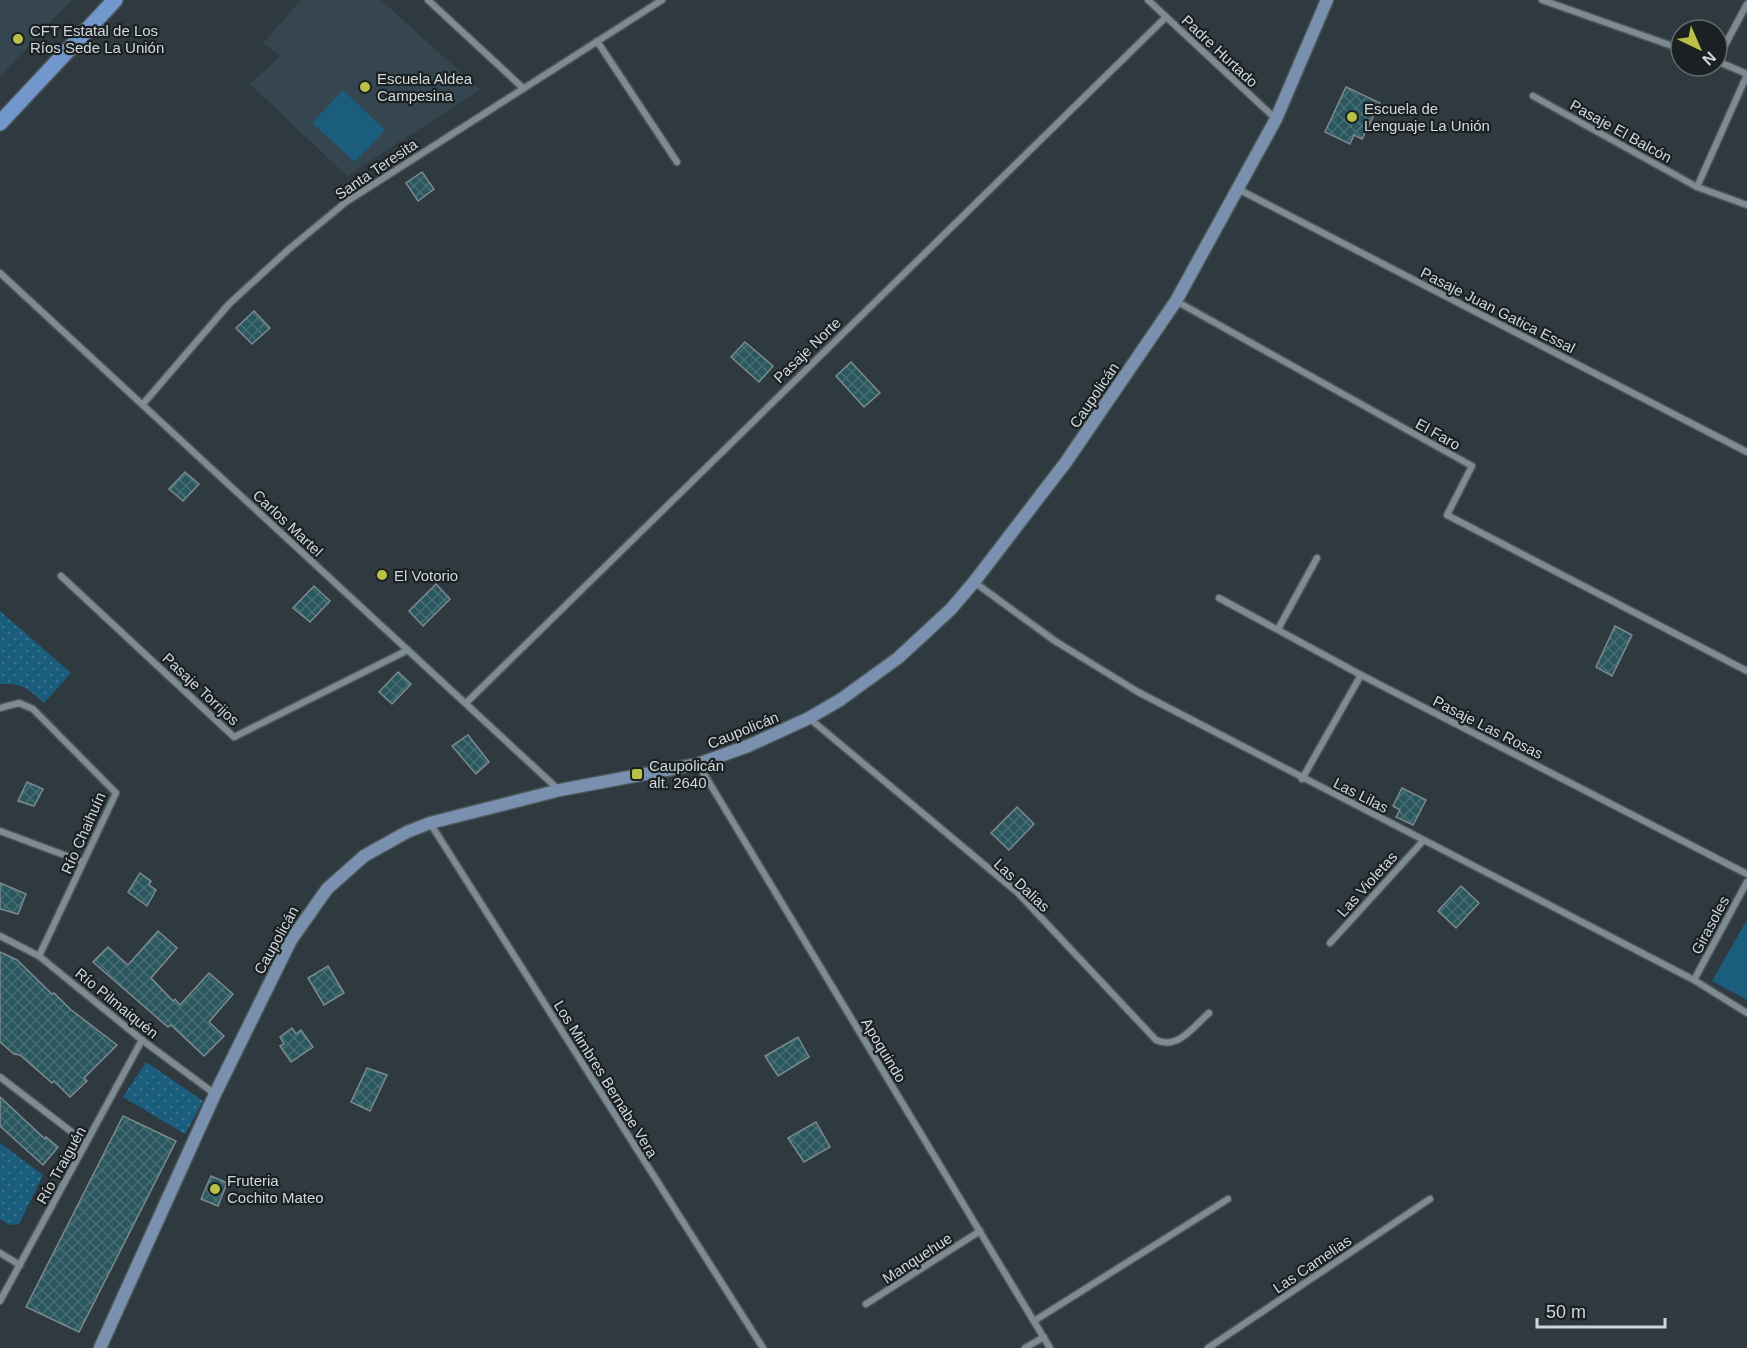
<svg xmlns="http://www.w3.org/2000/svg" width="1747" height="1348" font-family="Arial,sans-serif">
<defs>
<pattern id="grass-dots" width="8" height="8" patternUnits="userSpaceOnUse" patternTransform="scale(1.5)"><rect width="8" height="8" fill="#1b5d7d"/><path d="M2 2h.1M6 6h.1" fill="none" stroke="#3b748f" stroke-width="1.8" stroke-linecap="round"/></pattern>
<pattern id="building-cross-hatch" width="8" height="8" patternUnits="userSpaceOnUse" patternTransform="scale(1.5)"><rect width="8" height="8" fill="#2b575f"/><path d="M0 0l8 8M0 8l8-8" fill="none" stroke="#496e75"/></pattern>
</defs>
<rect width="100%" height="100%" fill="#2f3a40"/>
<g fill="#354650">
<path d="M 0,0 L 71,0 L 0,77 Z"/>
<path d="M 301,0 L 381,0 L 480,90 L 347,176 L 250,84 L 280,56 L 263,43 Z"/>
</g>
<g fill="url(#grass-dots)">
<path d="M 0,611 L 71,673 L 44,703 C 28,688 22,683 0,684 Z"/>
<path d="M 146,1062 L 203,1101 L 185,1134 L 123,1097 Z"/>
<path d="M 0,1143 L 43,1175 L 19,1224 L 9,1225 L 0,1219 Z"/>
</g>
<g fill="#1b5d7d">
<path d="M 343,90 L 385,130 L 355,162 L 312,123 Z"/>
<path d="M 1747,920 L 1747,1000 L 1712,981 Z"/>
</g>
<g fill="url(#building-cross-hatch)" stroke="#7c8a8d" stroke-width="1.5">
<path d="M 1346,87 L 1380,103 L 1362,139 L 1354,135 L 1350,144 L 1325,132 Z"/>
<path d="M 422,172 L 434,189 L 418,201 L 406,183 Z"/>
<path d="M 254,311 L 270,328 L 252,344 L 236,328 Z"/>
<path d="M 745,342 L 773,366 L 759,382 L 731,357 Z"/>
<path d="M 851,362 L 880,393 L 864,407 L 836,376 Z"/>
<path d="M 185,472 L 199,484 L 183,501 L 169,489 Z"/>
<path d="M 436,584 L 450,599 L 423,626 L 409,611 Z"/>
<path d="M 314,586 L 330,601 L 310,622 L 293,608 Z"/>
<path d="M 1615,626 L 1632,635 L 1612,676 L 1596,667 Z"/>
<path d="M 398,672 L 411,684 L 392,704 L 379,692 Z"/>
<path d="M 468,735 L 489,762 L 476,774 L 452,746 Z"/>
<path d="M 27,782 L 43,789 L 34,806 L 18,801 Z"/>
<path d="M 1402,788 L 1426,800 L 1413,825 L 1396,817 L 1400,810 L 1393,806 Z"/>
<path d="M 1017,807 L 1034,824 L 1009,850 L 991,833 Z"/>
<path d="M 140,873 L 151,881 L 149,885 L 156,890 L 147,906 L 128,892 Z"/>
<path d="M 0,883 L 26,894 L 18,914 L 0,909 Z"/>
<path d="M 1461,886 L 1479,903 L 1456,928 L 1438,911 Z"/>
<path d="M 158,931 L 177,948 L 151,978 L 173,1001 L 175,999 L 180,1005 L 209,973 L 233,994 L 209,1022 L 224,1036 L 204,1056 L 171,1025 L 168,1027 L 93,962 L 108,947 L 128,965 Z"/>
<path d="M 0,952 L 17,960 L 52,994 L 54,993 L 70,1009 L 117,1045 L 84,1078 L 87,1081 L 70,1097 L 54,1081 L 52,1083 L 20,1055 L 14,1054 L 0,1042 Z"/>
<path d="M 328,966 L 344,993 L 324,1005 L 308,978 Z"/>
<path d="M 292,1028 L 296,1034 L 301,1030 L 313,1047 L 291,1062 L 280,1046 L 284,1044 L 280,1037 Z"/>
<path d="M 798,1037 L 809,1057 L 778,1076 L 765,1056 Z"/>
<path d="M 367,1068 L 387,1075 L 370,1111 L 351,1102 Z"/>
<path d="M 0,1097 L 45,1139 L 46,1137 L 58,1147 L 43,1165 L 0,1126 Z"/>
<path d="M 123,1116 L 176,1141 L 79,1332 L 26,1307 Z"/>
<path d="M 816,1122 L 830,1147 L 804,1162 L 788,1138 Z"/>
<path d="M 211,1176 L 227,1183 L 218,1206 L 201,1199 Z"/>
</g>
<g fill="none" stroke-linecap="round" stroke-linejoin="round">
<defs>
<g id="street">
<path d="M 428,0 L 523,88"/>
<path d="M 1148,0 L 1276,119"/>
<path d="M 1542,0 L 1681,49"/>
<path d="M 597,41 L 677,162"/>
<path d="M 1717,60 L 1747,4"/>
<path d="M 1717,61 L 1747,74"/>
<path d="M 1533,96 L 1697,187 L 1747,205"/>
<path d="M 1697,187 L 1747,75"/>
<path d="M 1238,189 L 1747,452"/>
<path d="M 0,273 L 559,790"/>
<path d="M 1176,301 L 1472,466 L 1447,515 L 1747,671"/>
<path d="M 143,404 L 229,304 L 289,249 L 346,202 L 662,0"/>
<path d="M 61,576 L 234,737 L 408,650"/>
<path d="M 974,582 L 1055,641 L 1138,692 L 1694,980 L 1747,1013"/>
<path d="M 1219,598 L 1361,675 L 1747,874"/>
<path d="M 1278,629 L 1317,558"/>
<path d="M 466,703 L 1166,17"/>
<path d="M 0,708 L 19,703 L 33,709 L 116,793 L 39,956"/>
<path d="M 809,718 L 1018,893 L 1156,1040 C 1178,1050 1193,1027 1209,1013"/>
<path d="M 698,764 L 1050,1348"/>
<path d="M 1302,779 L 1361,675"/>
<path d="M 430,823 L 763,1348"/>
<path d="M 0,831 L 83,862"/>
<path d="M 0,936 L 39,956 L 142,1040 L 215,1094"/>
<path d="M 1330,943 L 1423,841"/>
<path d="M 1694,980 L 1747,882"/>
<path d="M 0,1077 L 86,1143"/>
<path d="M 0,1253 L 20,1265"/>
<path d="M 0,1301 L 142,1040"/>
<path d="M 866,1304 L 980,1231"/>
<path d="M 1034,1321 L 1228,1199"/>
<path d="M 1025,1348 L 1044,1337"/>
<path d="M 1208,1348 L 1430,1199"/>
</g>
<path id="secondary" d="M 100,1348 L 215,1094 L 291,940 L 327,889 L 364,856 L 407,832 L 430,823 L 560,790 L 698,764 L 748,746 L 809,718 L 840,700 L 898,658 L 951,609 L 974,582 L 1066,462 L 1176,301 L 1276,119 L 1327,0"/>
<path id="primary" d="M 0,123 L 115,0"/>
</defs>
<use href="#street" stroke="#4e585c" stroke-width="9"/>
<use href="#secondary" stroke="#4e585c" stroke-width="15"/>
<use href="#primary" stroke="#4e585c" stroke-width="18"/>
<use href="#street" stroke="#7f8b92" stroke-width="6"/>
<use href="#secondary" stroke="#7991af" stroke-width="12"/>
<use href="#primary" stroke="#7297cc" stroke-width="15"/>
</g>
<g fill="#bac045" stroke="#1b2023" stroke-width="2">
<circle cx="18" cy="39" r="6"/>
<circle cx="365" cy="87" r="6"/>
<circle cx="1352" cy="117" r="6"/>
<circle cx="382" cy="575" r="6"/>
<rect x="631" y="768" width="12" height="12" rx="3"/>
<circle cx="215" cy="1189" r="6"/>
</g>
<g text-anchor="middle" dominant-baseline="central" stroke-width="4.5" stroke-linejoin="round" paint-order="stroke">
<g font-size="15" fill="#d0d7da" stroke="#1b2023" text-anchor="start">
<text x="30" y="30">CFT Estatal de Los<tspan x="30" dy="17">Ríos Sede La Unión</tspan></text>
<text x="377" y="78">Escuela Aldea<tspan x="377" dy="17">Campesina</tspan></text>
<text x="1364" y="108">Escuela de<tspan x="1364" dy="17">Lenguaje La Unión</tspan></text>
<text x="394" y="575">El Votorio</text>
<text x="649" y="765">Caupolicán<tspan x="649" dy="17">alt. 2640</tspan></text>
<text x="227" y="1180">Fruteria<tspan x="227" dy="17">Cochito Mateo</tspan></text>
</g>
<g font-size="15" fill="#d0d7da" stroke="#1b2023">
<text transform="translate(1220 51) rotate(43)">Padre Hurtado</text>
<text transform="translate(1621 131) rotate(29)">Pasaje El Balcón</text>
<text transform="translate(376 169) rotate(-34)">Santa Teresita</text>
<text transform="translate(1498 310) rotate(27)">Pasaje Juan Gatica Essal</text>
<text transform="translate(807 350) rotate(-44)">Pasaje Norte</text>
<text transform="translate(1094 395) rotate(-56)">Caupolicán</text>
<text transform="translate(1438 434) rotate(29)">El Faro</text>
<text transform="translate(288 523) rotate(43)">Carlos Martel</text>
<text transform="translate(201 689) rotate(43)">Pasaje Torrijos</text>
<text transform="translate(1488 727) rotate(27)">Pasaje Las Rosas</text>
<text transform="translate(743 730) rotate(-22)">Caupolicán</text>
<text transform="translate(1361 795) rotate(27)">Las Lilas</text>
<text transform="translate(83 833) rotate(-66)">Río Chaihuín</text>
<text transform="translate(1367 884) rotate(-48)">Las Violetas</text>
<text transform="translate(1022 885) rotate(43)">Las Dalias</text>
<text transform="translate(1710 925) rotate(-62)">Girasoles</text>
<text transform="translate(276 940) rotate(-61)">Caupolicán</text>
<text transform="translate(117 1003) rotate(39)">Río Pilmaiquén</text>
<text transform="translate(884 1050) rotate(59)">Apoquindo</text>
<text transform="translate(606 1079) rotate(58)">Los Mimbres Bernabe Vera</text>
<text transform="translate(61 1165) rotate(-61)">Río Traiguén</text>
<text transform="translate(917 1258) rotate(-33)">Manquehue</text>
<text transform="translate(1312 1264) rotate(-34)">Las Camelias</text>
</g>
</g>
<g transform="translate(1699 48) rotate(136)"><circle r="28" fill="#1b2023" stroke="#63696c" stroke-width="1.5"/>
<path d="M0-4.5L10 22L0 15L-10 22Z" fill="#bac045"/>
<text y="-9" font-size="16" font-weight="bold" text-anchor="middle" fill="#d0d7da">N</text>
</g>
<path d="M1537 1318v9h128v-9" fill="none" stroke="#d0d7da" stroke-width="3"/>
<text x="1546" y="1318" font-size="18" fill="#d0d7da" stroke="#1b2023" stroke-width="4.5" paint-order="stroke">50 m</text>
</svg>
